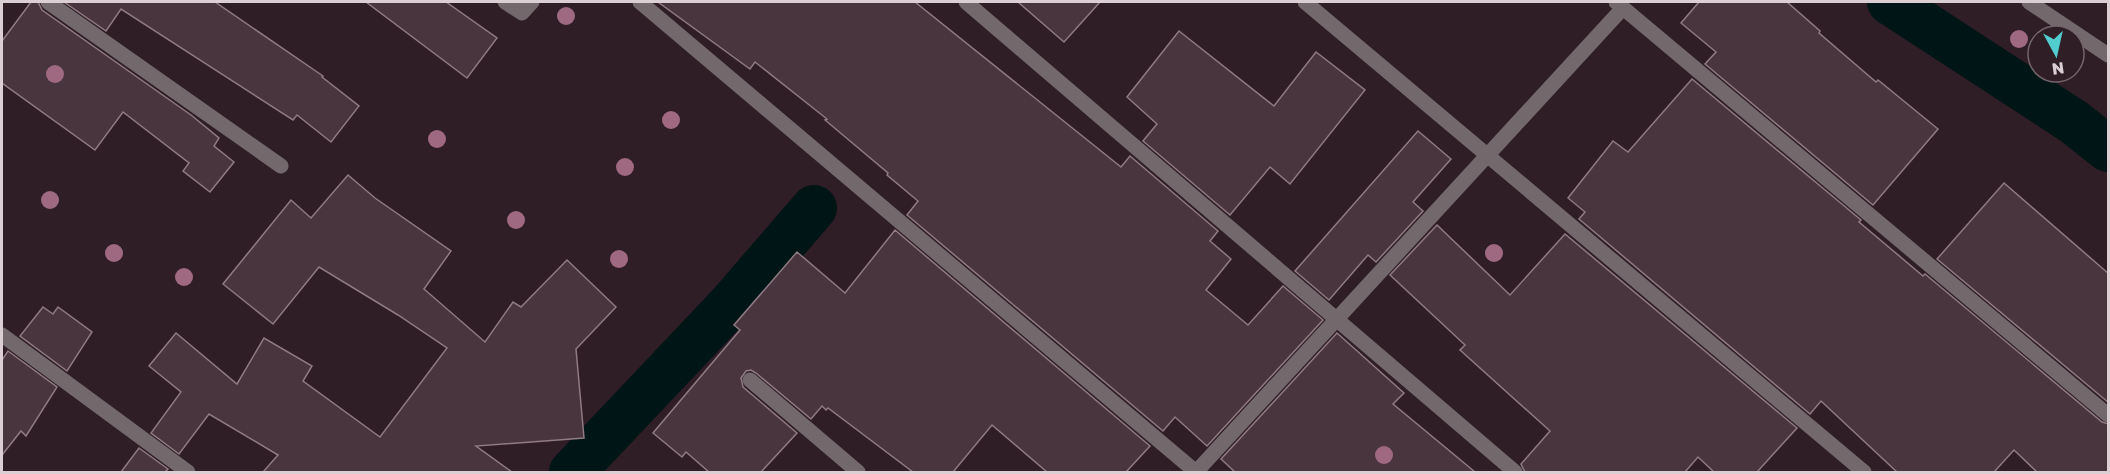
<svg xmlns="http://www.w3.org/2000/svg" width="2110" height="474" font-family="'Golos Text',sans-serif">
<rect width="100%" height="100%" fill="#2f1e26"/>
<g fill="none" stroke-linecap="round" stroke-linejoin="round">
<g stroke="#001516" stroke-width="46">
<path d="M 1890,2 L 2074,122 L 2108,149"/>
<path d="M 572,472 L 732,303 L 814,208"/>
</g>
</g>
<g fill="#48353d" stroke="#907a83" stroke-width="1.5">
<path d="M 31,2 L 38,2 L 42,10 L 191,115 L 219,138 L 214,146 L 234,162 L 210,192 L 183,171 L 189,163 L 123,112 L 95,150 L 2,83 L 2,41 Z"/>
<path d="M 64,2 L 215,2 L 323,76 L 322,77 L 359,106 L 331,142 L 297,115 L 293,120 L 121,9 L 106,31 Z"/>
<path d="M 366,2 L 446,2 L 497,38 L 467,78 Z"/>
<path d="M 658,2 L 915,2 L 1121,167 L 1130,156 L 1218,231 L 1210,241 L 1231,259 L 1206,290 L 1248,325 L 1283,286 L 1323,320 L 1207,446 L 1175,417 L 1163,431 L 907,215 L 918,201 L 887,175 L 888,173 L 825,120 L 827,119 L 755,62 L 750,69 Z"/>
<path d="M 1018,2 L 1100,2 L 1064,42 Z"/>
<path d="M 1699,2 L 1787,2 L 1820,31 L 1819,33 L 1876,82 L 1878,80 L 1938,129 L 1873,205 L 1705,64 L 1716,52 L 1681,23 Z"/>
<path d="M 1179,31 L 1274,106 L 1316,52 L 1365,90 L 1290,184 L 1270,167 L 1230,215 L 1143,141 L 1157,124 L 1127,97 Z"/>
<path d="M 1692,79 L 1861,220 L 1859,222 L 1923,276 L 1925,274 L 2102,422 L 2109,424 L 2109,472 L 2037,472 L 2014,450 L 1994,472 L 1897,472 L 1821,401 L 1810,414 L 1579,219 L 1585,212 L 1568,198 L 1613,141 L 1628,152 Z"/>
<path d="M 1418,131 L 1451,159 L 1413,202 L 1423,211 L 1376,262 L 1368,255 L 1329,300 L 1295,271 Z"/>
<path d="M 348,175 L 375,198 L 451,251 L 424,289 L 485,342 L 513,302 L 521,307 L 567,260 L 616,307 L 576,349 L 584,438 L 476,446 L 512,472 L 263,472 L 278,455 L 209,414 L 179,454 L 151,433 L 181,392 L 149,366 L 176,333 L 237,384 L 264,338 L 312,366 L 303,381 L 380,437 L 447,348 L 398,315 L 319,267 L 273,324 L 223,284 L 291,200 L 311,218 Z"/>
<path d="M 2004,183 L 2109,274 L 2109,403 L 1937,259 Z"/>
<path d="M 1437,225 L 1510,295 L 1565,234 L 1797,428 L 1757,472 L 1714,472 L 1698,457 L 1685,472 L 1525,472 L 1521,464 L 1550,431 L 1460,350 L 1465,345 L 1390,275 Z"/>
<path d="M 895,230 L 1150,446 L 1126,472 L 1047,472 L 992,425 L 953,472 L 913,472 L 828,408 L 826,410 L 822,406 L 811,419 L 756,373 L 751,370 L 746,371 L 741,378 L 743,387 L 797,433 L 761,472 L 709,472 L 686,452 L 682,457 L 653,433 L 740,330 L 734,325 L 797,252 L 845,293 Z"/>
<path d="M 43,307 L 53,314 L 58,307 L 92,332 L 67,371 L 20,336 Z"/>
<path d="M 1337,333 L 1404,393 L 1393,404 L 1475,472 L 1235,472 L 1221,459 Z"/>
<path d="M 8,351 L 57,387 L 26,436 L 21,431 L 2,455 L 2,360 Z"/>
<path d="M 139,448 L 168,469 L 165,472 L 121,472 Z"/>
</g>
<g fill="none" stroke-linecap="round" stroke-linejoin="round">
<g stroke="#73696d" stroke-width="15">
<path d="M 48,2 L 281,166"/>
<path d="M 505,2 L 522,13 L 532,2"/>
<path d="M 640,2 L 1196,472"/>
<path d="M 966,2 L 1515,472"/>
<path d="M 1305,2 L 1864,472"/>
<path d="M 1616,2 L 2108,415"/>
<path d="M 2029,2 L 2108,55"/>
<path d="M 2,335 L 188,472"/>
<path d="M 750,380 L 858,472"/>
<path d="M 1196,472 L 1623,8"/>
</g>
</g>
<g fill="#a06982">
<circle cx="566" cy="16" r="9"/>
<circle cx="2019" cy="39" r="9"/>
<circle cx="55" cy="74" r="9"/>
<circle cx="671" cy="120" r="9"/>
<circle cx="437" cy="139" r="9"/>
<circle cx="625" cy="167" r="9"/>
<circle cx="50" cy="200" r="9"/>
<circle cx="516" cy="220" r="9"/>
<circle cx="114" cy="253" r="9"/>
<circle cx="1494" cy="253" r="9"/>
<circle cx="619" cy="259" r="9"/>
<circle cx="184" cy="277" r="9"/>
<circle cx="1384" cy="455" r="9"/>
</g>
<rect width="2110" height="474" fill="none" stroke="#dbcfd4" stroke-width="6"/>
<g transform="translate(2056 54) rotate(172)"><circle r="28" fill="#2f1e26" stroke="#74656c" stroke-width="1.5"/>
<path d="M0-4.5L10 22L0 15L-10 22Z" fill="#52cdcf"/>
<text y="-9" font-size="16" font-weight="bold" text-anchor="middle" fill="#dbcfd4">N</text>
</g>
</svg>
